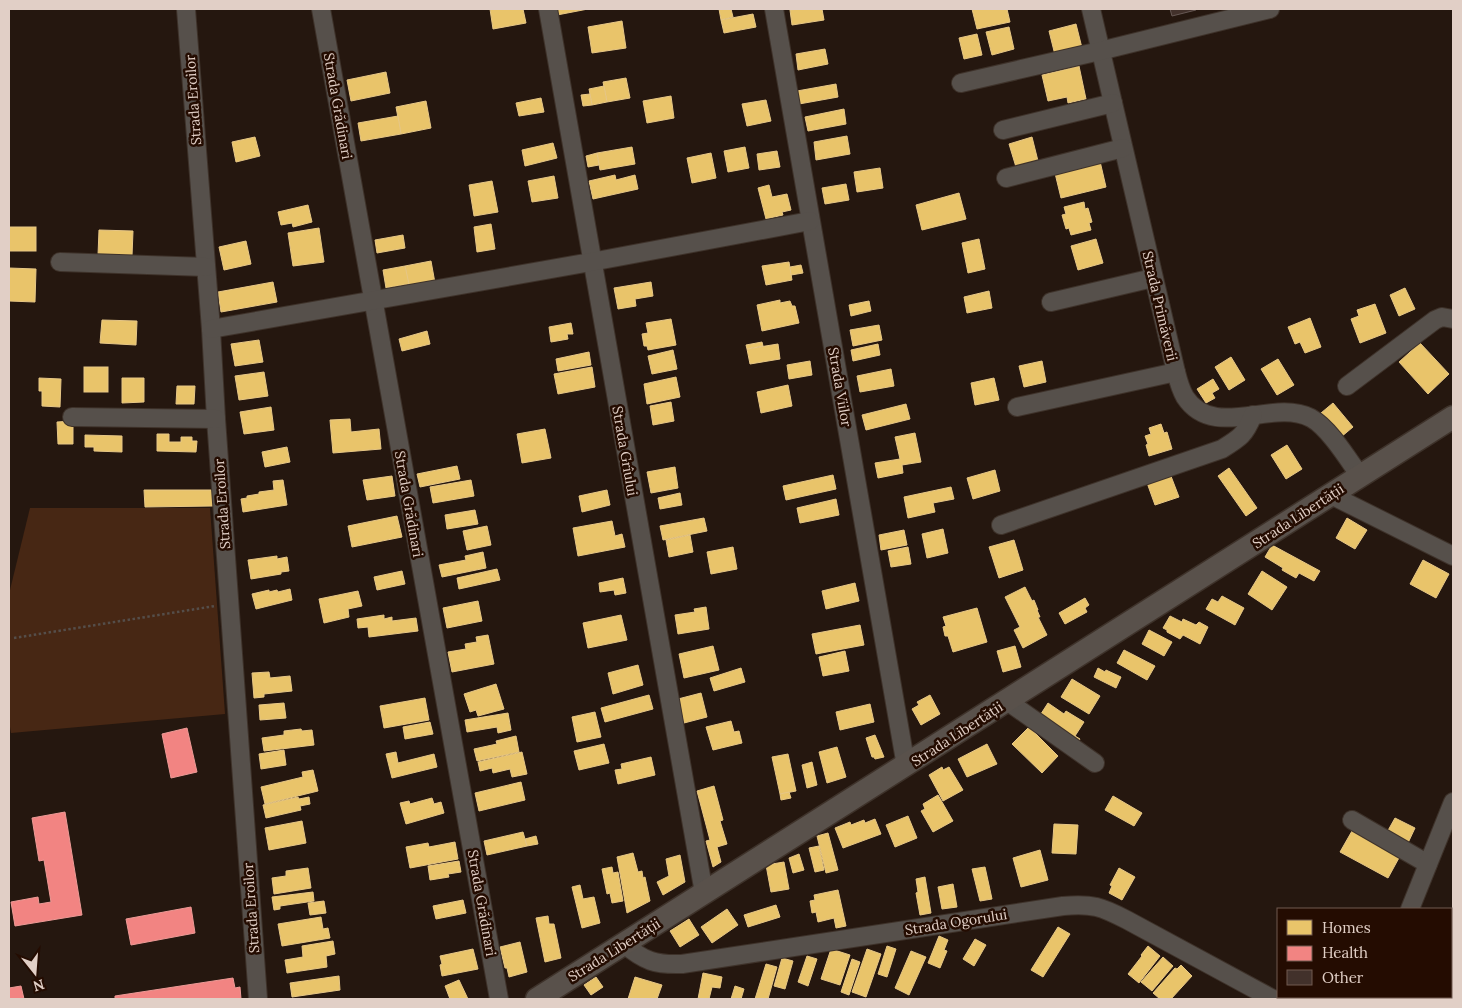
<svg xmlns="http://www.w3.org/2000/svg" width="1462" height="1008" font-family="Lora,serif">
<rect width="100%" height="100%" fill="#25170f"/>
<path fill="#472714" d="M 30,508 L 210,508 L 225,714 L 11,733 L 9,721 L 9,594 Z"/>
<g fill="#e9c46a" stroke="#e7c786">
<path d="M 490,9 L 523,9 L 526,23 L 493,29 Z"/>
<path d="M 556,9 L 588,9 L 557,15 Z"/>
<path d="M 719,9 L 731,9 L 733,17 L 721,20 Z"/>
<path d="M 800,9 L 822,9 L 824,20 L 792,25 L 790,10 Z"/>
<path d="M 972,9 L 1007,9 L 1010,22 L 977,29 Z"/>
<path d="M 753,14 L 756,27 L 724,33 L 721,20 Z"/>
<path d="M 622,21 L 626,48 L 592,53 L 588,27 Z"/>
<path d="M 1076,24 L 1082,48 L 1055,55 L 1049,31 Z"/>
<path d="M 1009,27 L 1014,49 L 992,55 L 986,32 Z"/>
<path d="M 977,34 L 982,55 L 964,59 L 959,38 Z"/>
<path d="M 825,49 L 828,64 L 798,70 L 796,54 Z"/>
<path d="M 1079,66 L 1086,99 L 1068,103 L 1067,97 L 1048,101 L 1042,75 Z"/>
<path d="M 386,72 L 390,93 L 351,101 L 347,80 Z"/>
<path d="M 626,78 L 630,98 L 607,102 L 603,82 Z"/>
<path d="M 836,84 L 838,97 L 799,104 L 797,91 Z"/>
<path d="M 604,86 L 607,102 L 592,105 L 589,89 Z"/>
<path d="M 590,94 L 592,105 L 583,106 L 581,95 Z"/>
<path d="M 671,96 L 674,118 L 647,123 L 643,101 Z"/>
<path d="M 541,98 L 544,112 L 519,116 L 516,103 Z"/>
<path d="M 766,100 L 771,121 L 747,126 L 742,104 Z"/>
<path d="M 426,101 L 431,128 L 401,134 L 396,107 Z"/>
<path d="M 844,109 L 846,124 L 808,131 L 805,117 Z"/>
<path d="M 398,116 L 401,134 L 361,141 L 358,123 Z"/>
<path d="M 847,136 L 850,154 L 816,160 L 814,142 Z"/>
<path d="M 255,137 L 260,156 L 236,162 L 232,142 Z"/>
<path d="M 1032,137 L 1038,161 L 1016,167 L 1009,144 Z"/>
<path d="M 553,143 L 557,158 L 525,166 L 522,150 Z"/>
<path d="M 632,147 L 635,164 L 600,170 L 597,153 Z"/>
<path d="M 745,147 L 749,168 L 728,172 L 724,151 Z"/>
<path d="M 777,151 L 780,167 L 759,170 L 757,154 Z"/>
<path d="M 597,153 L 599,165 L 588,167 L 586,156 Z"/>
<path d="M 711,153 L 716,178 L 692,183 L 687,158 Z"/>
<path d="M 1099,157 L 1106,187 L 1061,198 L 1054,169 Z"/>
<path d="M 880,168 L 883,188 L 857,192 L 854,172 Z"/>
<path d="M 615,175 L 616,180 L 635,175 L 638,189 L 593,199 L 589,181 Z"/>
<path d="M 554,176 L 558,198 L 532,202 L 528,181 Z"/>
<path d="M 492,181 L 498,212 L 474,216 L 469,185 Z"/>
<path d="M 846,184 L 849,200 L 825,204 L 822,188 Z"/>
<path d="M 769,185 L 772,197 L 787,194 L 791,210 L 782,212 L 783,215 L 766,219 L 758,188 Z"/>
<path d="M 959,193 L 966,219 L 922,230 L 916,205 Z"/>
<path d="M 1084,202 L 1085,209 L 1088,208 L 1092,222 L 1089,223 L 1091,230 L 1071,235 L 1069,228 L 1066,229 L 1062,215 L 1066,214 L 1064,207 Z"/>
<path d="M 308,205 L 312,222 L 293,227 L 292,223 L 281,225 L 278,212 Z"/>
<path d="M 491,224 L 495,249 L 477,252 L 474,227 Z"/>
<rect x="9" y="227" width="27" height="24"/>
<path d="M 319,228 L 324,262 L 293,266 L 288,233 Z"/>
<path d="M 99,230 L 133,231 L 132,256 L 98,255 Z"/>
<path d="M 403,235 L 405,248 L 377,253 L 375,240 Z"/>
<path d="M 979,239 L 985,269 L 968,273 L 962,243 Z"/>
<path d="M 1096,239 L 1103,263 L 1078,270 L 1071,246 Z"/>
<path d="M 246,241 L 251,264 L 224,270 L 219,247 Z"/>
<path d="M 431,261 L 435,283 L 409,287 L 405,266 Z"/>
<path d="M 789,262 L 792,280 L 766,285 L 762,266 Z"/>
<path d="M 801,265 L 803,273 L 791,275 L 790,267 Z"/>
<path d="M 405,266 L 409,284 L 386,288 L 383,270 Z"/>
<path d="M 9,268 L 36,269 L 35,302 L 9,301 Z"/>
<path d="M 273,282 L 277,302 L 221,312 L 218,292 Z"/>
<path d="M 651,282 L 653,296 L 635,299 L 636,306 L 618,309 L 614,288 Z"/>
<path d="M 1405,288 L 1415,309 L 1399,316 L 1390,295 Z"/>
<path d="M 989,291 L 992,308 L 967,313 L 964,297 Z"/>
<path d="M 780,300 L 780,303 L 790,301 L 792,306 L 795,306 L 799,323 L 762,331 L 757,305 Z"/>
<path d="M 869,301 L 871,311 L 851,316 L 849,305 Z"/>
<path d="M 1375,304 L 1386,333 L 1360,343 L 1351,319 L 1359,316 L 1357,310 Z"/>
<path d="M 1310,318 L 1321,347 L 1305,353 L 1300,342 L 1295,344 L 1288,327 Z"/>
<path d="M 671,319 L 676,345 L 648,350 L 647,346 L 644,346 L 642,334 L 648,333 L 646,323 Z"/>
<path d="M 102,320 L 137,321 L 136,345 L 100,343 Z"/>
<path d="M 571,323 L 573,334 L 567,334 L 568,339 L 551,342 L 549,327 Z"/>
<path d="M 879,325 L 882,340 L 853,346 L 850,330 Z"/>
<path d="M 427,331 L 430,344 L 402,351 L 399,339 Z"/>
<path d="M 259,340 L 263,362 L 235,366 L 231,344 Z"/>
<path d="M 762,342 L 763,346 L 747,349 L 746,345 Z"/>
<path d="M 1420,343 L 1449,374 L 1428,394 L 1399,362 Z"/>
<path d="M 778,344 L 780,359 L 750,364 L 747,349 Z"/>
<path d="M 878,344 L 880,355 L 853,361 L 851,350 Z"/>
<path d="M 673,350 L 677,369 L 652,374 L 648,356 Z"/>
<path d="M 589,352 L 591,365 L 558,371 L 556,359 Z"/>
<path d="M 1231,357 L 1245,380 L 1229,390 L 1215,367 Z"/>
<path d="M 1278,359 L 1294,385 L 1277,395 L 1261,369 Z"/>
<path d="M 810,361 L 812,375 L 789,379 L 787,365 Z"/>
<path d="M 1042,361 L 1046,382 L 1024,387 L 1019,366 Z"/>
<rect x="84" y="367" width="24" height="25"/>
<path d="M 592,367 L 595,387 L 558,394 L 554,374 Z"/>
<path d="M 891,369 L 894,386 L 860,392 L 857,376 Z"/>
<path d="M 264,372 L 268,396 L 239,400 L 235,376 Z"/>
<path d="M 676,377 L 680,397 L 647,404 L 644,384 Z"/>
<path d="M 39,378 L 61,379 L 60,407 L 42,406 L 42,391 L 39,391 Z"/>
<path d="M 122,378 L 144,378 L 144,402 L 122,403 Z"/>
<path d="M 994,378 L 999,400 L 975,405 L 971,383 Z"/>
<path d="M 1213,379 L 1219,389 L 1212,393 L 1215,398 L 1206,403 L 1197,389 Z"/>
<path d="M 788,385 L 792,406 L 761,413 L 757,392 Z"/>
<path d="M 177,386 L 195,386 L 194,404 L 176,404 Z"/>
<path d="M 671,402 L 674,421 L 653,425 L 650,406 Z"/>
<path d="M 1333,403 L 1353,427 L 1341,437 L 1321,413 Z"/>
<path d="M 906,404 L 910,419 L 866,430 L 862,415 Z"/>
<path d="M 271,407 L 274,430 L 244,434 L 240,412 Z"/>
<path d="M 350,419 L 351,432 L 379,429 L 381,449 L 333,453 L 330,420 Z"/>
<path d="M 73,421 L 73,444 L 58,444 L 57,422 Z"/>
<path d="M 1161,424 L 1164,433 L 1167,432 L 1172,449 L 1149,456 L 1146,445 L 1148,444 L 1145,436 L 1151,434 L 1149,428 Z"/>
<path d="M 545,429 L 551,458 L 522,463 L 517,434 Z"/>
<path d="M 915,433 L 921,462 L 902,465 L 903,473 L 878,478 L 875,463 L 900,459 L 895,437 Z"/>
<path d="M 157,434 L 169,434 L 169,442 L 181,442 L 181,437 L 192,437 L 192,441 L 197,441 L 196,452 L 157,451 Z"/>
<path d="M 85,435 L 122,436 L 122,452 L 94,451 L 94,447 L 85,447 Z"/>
<path d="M 1287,445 L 1302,469 L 1286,479 L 1271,455 Z"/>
<path d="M 287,447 L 290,462 L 265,467 L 262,452 Z"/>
<path d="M 457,466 L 460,479 L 420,487 L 417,474 Z"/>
<path d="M 675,467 L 678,488 L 651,493 L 647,472 Z"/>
<path d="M 1229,468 L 1257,508 L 1246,516 L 1218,476 Z"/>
<path d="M 995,470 L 1000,491 L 973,499 L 967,478 Z"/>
<path d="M 1169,471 L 1179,497 L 1155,505 L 1146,480 Z"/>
<path d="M 833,475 L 836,489 L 786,500 L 783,486 Z"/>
<path d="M 392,476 L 395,496 L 367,500 L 363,480 Z"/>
<path d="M 283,480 L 287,505 L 243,512 L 241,499 L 247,498 L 247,496 L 259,494 L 259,492 L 274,490 L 273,481 Z"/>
<path d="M 471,480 L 474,496 L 433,503 L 430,487 Z"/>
<path d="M 951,487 L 954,499 L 933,503 L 935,512 L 908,518 L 904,497 Z"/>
<path d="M 144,490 L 213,490 L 213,506 L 145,507 Z"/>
<path d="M 607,490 L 610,505 L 582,512 L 579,496 Z"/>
<path d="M 680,493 L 682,505 L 660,509 L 658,498 Z"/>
<path d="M 836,499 L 839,515 L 800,523 L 797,508 Z"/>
<path d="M 475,510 L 478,524 L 447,529 L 445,515 Z"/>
<path d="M 397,516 L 402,537 L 352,547 L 348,526 Z"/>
<path d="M 704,518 L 707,531 L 663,540 L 660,526 Z"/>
<path d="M 1347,518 L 1367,530 L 1355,549 L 1336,538 Z"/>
<path d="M 612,521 L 615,536 L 622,534 L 625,547 L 578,556 L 573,528 Z"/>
<path d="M 487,526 L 491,545 L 467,550 L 463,531 Z"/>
<path d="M 943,529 L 948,553 L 927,558 L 922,534 Z"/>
<path d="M 904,530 L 907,545 L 881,550 L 879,535 Z"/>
<path d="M 690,535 L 693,552 L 669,557 L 666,540 Z"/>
<path d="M 1014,540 L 1023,570 L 999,578 L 989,547 Z"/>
<path d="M 1272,545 L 1320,571 L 1314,581 L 1299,573 L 1296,578 L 1282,570 L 1283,568 L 1265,557 Z"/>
<path d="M 733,547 L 737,569 L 711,574 L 707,552 Z"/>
<path d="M 908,547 L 911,564 L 891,567 L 888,551 Z"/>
<path d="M 483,552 L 486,568 L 442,577 L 439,565 L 466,560 L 465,556 Z"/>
<path d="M 277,556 L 277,559 L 287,557 L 289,571 L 281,572 L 281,574 L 251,579 L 248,560 Z"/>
<path d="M 1423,560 L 1449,574 L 1436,598 L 1410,584 Z"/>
<path d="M 497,569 L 500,580 L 459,589 L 457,578 Z"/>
<path d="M 402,571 L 405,584 L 377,590 L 374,577 Z"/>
<path d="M 1262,571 L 1287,587 L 1272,610 L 1248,594 Z"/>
<path d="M 623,578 L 626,593 L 615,595 L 614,590 L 600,592 L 599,583 Z"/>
<path d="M 855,583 L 859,601 L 826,609 L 822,591 Z"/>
<path d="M 1025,587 L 1032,601 L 1034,600 L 1038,610 L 1037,610 L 1040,617 L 1038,617 L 1047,635 L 1023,648 L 1014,630 L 1020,627 L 1005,597 Z"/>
<path d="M 290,589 L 292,600 L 256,609 L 252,594 L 269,590 L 269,592 L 277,590 L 278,592 Z"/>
<path d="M 358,591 L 362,606 L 348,609 L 349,617 L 324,623 L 319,599 Z"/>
<path d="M 1222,596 L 1244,608 L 1235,625 L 1206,609 L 1212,599 L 1218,602 Z"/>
<path d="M 1085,598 L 1089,605 L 1085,608 L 1087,612 L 1065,624 L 1059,613 Z"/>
<path d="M 478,601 L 482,621 L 447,628 L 443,608 Z"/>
<path d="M 706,607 L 709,629 L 678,634 L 675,615 L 695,612 L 694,609 Z"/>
<path d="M 977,608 L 987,642 L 953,652 L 948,636 L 945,636 L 943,627 L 946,626 L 943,617 Z"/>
<path d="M 384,615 L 384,619 L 392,617 L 392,621 L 416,618 L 418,631 L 369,637 L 368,627 L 358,628 L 357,619 Z"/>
<path d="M 621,615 L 627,640 L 588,648 L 583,623 Z"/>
<path d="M 1170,616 L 1182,622 L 1183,619 L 1196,625 L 1199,622 L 1208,627 L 1200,644 L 1183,635 L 1180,639 L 1167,632 L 1167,630 L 1163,628 Z"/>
<path d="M 860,625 L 864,645 L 816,654 L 812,634 Z"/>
<path d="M 1149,630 L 1172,642 L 1164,656 L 1142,644 Z"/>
<path d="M 488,635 L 494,664 L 452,672 L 448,652 L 466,649 L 465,644 L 477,642 L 476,637 Z"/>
<path d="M 713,646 L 719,670 L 684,678 L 679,654 Z"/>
<path d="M 1015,646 L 1021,667 L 1003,672 L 997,651 Z"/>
<path d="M 1124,650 L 1155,666 L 1147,680 L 1117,663 Z"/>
<path d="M 845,651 L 849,671 L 823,676 L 819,657 Z"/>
<path d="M 638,665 L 643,685 L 613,694 L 608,673 Z"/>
<path d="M 741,668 L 745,682 L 714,691 L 710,678 Z"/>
<path d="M 1098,668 L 1105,672 L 1106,670 L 1121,677 L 1116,688 L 1094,677 Z"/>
<path d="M 269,672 L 270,678 L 290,676 L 292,691 L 264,694 L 264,697 L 254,698 L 252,673 Z"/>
<path d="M 1072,679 L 1100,696 L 1089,714 L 1061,697 Z"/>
<path d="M 496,684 L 504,709 L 478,716 L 476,710 L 470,712 L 464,694 Z"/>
<path d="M 701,693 L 707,717 L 684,723 L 678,699 Z"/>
<path d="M 649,695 L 653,709 L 605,722 L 601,708 Z"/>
<path d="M 930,695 L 940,714 L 921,725 L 912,709 L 919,705 L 917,702 Z"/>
<path d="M 425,698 L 429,720 L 384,728 L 380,706 Z"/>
<path d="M 284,703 L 286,718 L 260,720 L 259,705 Z"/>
<path d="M 1048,703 L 1064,714 L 1066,711 L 1084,722 L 1075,736 L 1080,739 L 1076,745 L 1037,720 Z"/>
<path d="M 870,704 L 874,722 L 840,730 L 836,712 Z"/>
<path d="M 595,712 L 601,737 L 577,742 L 572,717 Z"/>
<path d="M 508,713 L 511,730 L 498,733 L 497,727 L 467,732 L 465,720 Z"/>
<path d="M 731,721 L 734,732 L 739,731 L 742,743 L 713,750 L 706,727 Z"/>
<path d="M 430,722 L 433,734 L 405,739 L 403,727 Z"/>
<path d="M 1029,727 L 1058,756 L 1042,773 L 1012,744 Z"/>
<path d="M 301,729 L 302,731 L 312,730 L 314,745 L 264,751 L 262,738 L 284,735 L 284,731 Z"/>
<path d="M 875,735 L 884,757 L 875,759 L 874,757 L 872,757 L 866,738 Z"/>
<path d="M 516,736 L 519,752 L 477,761 L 474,749 L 497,744 L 496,741 Z"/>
<path d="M 604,744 L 609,763 L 579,770 L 574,751 Z"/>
<path d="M 987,744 L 997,764 L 967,777 L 958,759 Z"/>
<path d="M 837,747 L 846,777 L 827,783 L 819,752 Z"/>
<path d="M 284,750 L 286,765 L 261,769 L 259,754 Z"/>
<path d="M 396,752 L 398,763 L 434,754 L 437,767 L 392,778 L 386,754 Z"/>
<path d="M 522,752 L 527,774 L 512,777 L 510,769 L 493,773 L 492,768 L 480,771 L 478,762 Z"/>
<path d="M 788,754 L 796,791 L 780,794 L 772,757 Z"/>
<path d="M 651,757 L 655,775 L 618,784 L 615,770 L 622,769 L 621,764 Z"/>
<path d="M 812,762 L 817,785 L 807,788 L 802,765 Z"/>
<path d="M 942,767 L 943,770 L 949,767 L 963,790 L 943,801 L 929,775 Z"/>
<path d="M 313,770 L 318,791 L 265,804 L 261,787 L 303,777 L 302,772 Z"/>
<path d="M 521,782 L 525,800 L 479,811 L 475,793 Z"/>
<path d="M 714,786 L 723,820 L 720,821 L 727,844 L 717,847 L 721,862 L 713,867 L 706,841 L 710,840 L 697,791 Z"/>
<path d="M 789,792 L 791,798 L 781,800 L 780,794 Z"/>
<path d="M 938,795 L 953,821 L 933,832 L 921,811 L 925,809 L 923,804 Z"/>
<path d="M 1113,796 L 1142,813 L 1134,826 L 1105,810 Z"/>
<path d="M 298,797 L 299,799 L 309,797 L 310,804 L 300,806 L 301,810 L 266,818 L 263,805 Z"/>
<path d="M 432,798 L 434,804 L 441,802 L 444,813 L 406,824 L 400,803 L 409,801 L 410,804 Z"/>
<path d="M 908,816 L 917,838 L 895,847 L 886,825 Z"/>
<path d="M 1395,818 L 1415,828 L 1407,845 L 1386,834 Z"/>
<path d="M 875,819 L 881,834 L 843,848 L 835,828 L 850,822 L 851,825 L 864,820 L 865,823 Z"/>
<path d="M 302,821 L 306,843 L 269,850 L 265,828 Z"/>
<path d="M 1054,824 L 1078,825 L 1076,854 L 1052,853 Z"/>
<path d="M 1352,831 L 1400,856 L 1388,878 L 1340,852 Z"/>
<path d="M 523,832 L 527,846 L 487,855 L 484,841 Z"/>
<path d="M 828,833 L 838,870 L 826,873 L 817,836 Z"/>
<path d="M 536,836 L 538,844 L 527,846 L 525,839 Z"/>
<path d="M 455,842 L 458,859 L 410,868 L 406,847 L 428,843 L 429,847 Z"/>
<path d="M 819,846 L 824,870 L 815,872 L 809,848 Z"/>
<path d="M 1040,850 L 1048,880 L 1021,887 L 1013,858 Z"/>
<path d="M 633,853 L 638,872 L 642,871 L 643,878 L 645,877 L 650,901 L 627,913 L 617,857 Z"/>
<path d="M 799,854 L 804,870 L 793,873 L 789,858 Z"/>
<path d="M 680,855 L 685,882 L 663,895 L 657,882 L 669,876 L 666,859 Z"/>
<path d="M 459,861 L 461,872 L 448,874 L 449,877 L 430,880 L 428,866 Z"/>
<path d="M 784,862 L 789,889 L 771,892 L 766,865 Z"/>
<path d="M 612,867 L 613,873 L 618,872 L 623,901 L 612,903 L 610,893 L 607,894 L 602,869 Z"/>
<path d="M 985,867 L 992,899 L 980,901 L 972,869 Z"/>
<path d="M 308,868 L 311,888 L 274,894 L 272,878 L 286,876 L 286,871 Z"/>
<path d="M 1119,868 L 1135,877 L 1122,900 L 1109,893 L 1112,886 L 1110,885 Z"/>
<path d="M 925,877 L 931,913 L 920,915 L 916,893 L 918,892 L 916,879 Z"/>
<path d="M 953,884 L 957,907 L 942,909 L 938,887 Z"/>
<path d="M 580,885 L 583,899 L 594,897 L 600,923 L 582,928 L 572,887 Z"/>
<path d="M 838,890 L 846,926 L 836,928 L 834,918 L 818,922 L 816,912 L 812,913 L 810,901 L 815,900 L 814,895 Z"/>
<path d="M 313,892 L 314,901 L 280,906 L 280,909 L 274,910 L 272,897 Z"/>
<path d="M 463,900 L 466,913 L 436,919 L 433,906 Z"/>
<path d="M 324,901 L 326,913 L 310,915 L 308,903 Z"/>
<path d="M 776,905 L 780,917 L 748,927 L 744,915 Z"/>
<path d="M 727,909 L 738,925 L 712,943 L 701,927 Z"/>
<path d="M 548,916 L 549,924 L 554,924 L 561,958 L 545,962 L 536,918 Z"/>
<path d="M 321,917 L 323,929 L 328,928 L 330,938 L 282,946 L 278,924 Z"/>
<path d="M 689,919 L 699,935 L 680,947 L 670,931 Z"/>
<path d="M 1058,927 L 1070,934 L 1043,977 L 1031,970 Z"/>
<path d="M 939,936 L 948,940 L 944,950 L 947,951 L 940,968 L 928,963 Z"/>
<path d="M 975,939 L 986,945 L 974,966 L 963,959 Z"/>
<path d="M 333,941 L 335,954 L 326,956 L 327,967 L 287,973 L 285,960 L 303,957 L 302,946 Z"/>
<path d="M 520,942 L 527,972 L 509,977 L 507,968 L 505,968 L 500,947 Z"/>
<path d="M 887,946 L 896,949 L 887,977 L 878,974 Z"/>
<path d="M 1148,946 L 1160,956 L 1139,983 L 1128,974 L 1142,956 L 1141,955 Z"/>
<path d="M 473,949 L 478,969 L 442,976 L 440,965 L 442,964 L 440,956 Z"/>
<path d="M 831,949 L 850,955 L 840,985 L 821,979 Z"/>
<path d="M 867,949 L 881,954 L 866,997 L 852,992 Z"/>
<path d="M 911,951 L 926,957 L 909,995 L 895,988 Z"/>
<path d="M 807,956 L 817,959 L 808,986 L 798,982 Z"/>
<path d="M 1163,957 L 1173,966 L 1152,991 L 1141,982 Z"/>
<path d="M 782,958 L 793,961 L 785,989 L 774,986 Z"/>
<path d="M 852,959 L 860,962 L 849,995 L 841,992 Z"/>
<path d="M 766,964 L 777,967 L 768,999 L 755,999 Z"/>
<path d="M 1181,965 L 1192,976 L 1171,999 L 1160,999 L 1153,993 L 1175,968 L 1177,969 Z"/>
<path d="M 703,973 L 722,977 L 720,988 L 712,987 L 709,999 L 698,999 Z"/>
<path d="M 339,976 L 340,990 L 292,997 L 290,983 Z"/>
<path d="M 596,977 L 603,987 L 591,995 L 584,985 Z"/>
<path d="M 635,977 L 662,985 L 657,999 L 628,999 Z"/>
<path d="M 459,980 L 468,999 L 450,999 L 445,986 Z"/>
<path d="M 735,986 L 744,989 L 741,999 L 731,999 Z"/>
</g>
<g fill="#f28482" stroke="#ed9a96">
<path d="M 187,728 L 197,772 L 171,778 L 162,734 Z"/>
<path d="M 65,812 L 82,915 L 15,926 L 11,902 L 38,897 L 39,904 L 51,902 L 44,860 L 39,861 L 32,818 Z"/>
<path d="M 191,907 L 195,933 L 131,945 L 126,919 Z"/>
<path d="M 233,978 L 235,988 L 240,987 L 241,999 L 115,999 L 115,996 Z"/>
<path d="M 21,986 L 24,999 L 9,999 L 9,988 Z"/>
</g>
<path fill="#42312b" stroke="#665854" d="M 1170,9 L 1196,9 L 1196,10 L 1172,16 Z"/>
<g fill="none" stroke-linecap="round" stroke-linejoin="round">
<defs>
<g id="minor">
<path d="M 186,9 L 211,329 L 216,419 L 258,999"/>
<path d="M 321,9 L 499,999"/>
<path d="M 548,9 L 704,893"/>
<path d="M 774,9 L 906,766"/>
<path d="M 1091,9 L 1176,372 C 1178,380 1181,390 1185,397 C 1214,441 1272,398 1311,418 C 1329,428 1348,459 1360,476"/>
<path d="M 961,83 L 1100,51 L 1270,9"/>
<path d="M 1003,130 L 1113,103"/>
<path d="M 1006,178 L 1123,148"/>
<path d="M 60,262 L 206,267"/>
<path d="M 1051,302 L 1153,278"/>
<path d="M 211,329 L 591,262 L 810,221"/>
<path d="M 1347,386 L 1435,320 L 1442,317 L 1453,319"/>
<path d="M 1017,407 L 1176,372"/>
<path d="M 72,417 L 216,419"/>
<path d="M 1331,495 L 1453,556"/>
<path d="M 1001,525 L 1222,449 C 1240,438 1245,435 1253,415"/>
<path d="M 1007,701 L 1095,763"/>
<path d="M 1352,820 L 1428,864"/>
<path d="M 1410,909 L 1453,802"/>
<path d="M 624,944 C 644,961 655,965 682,964 L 1063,906 C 1092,903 1102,907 1127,920 L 1273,999"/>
</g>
<path id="major" d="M 537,999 L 1453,417"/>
</defs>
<use href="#minor" stroke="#3e322a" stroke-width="20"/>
<use href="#major" stroke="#3e322a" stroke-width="25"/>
<path stroke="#554e4a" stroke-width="2.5" stroke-dasharray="2.5 2.5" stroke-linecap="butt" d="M 14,638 L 215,606"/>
<use href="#minor" stroke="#56504b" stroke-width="18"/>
<use href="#major" stroke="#59514b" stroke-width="22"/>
</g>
<g text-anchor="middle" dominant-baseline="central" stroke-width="5" stroke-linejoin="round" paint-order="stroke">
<g font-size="14" fill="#e1cfc6" stroke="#240c01">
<text transform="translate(193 100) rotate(-94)">Strada Eroilor</text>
<text transform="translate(338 106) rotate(80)">Strada Grădinari</text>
<text transform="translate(1160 306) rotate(77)">Strada Primăverii</text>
<text transform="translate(840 387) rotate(80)">Strada Viilor</text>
<text transform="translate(625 451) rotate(80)">Strada Grîului</text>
<text transform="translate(222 504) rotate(-94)">Strada Eroilor</text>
<text transform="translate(409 504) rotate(80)">Strada Grădinari</text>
<text transform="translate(1298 516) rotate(-33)">Strada Libertății</text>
<text transform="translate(957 734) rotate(-33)">Strada Libertății</text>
<text transform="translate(482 903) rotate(80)">Strada Grădinari</text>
<text transform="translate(251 908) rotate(-94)">Strada Eroilor</text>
<text transform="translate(956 922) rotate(-9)">Strada Ogorului</text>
<text transform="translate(614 950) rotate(-32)">Strada Libertății</text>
</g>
</g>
<rect width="1462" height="1008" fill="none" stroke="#e1cfc6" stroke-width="20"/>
<rect x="1277" y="908" width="175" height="90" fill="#240c01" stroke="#705a50"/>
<rect x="1287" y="920" width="25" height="15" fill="#e9c46a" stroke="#705a50"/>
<text x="1322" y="933" font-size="15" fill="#e1cfc6">Homes</text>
<rect x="1287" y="946" width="25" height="15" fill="#f28482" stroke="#705a50"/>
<text x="1322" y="958" font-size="15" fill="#e1cfc6">Health</text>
<rect x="1287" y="970" width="25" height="15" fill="#42312b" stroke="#705a50"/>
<text x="1322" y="983" font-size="15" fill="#e1cfc6">Other</text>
<g transform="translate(35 973) rotate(163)" stroke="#240c01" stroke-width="4" paint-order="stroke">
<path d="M0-4L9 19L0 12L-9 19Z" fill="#e1cfc6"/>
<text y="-8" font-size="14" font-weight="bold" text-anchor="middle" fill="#e1cfc6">N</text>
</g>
</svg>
